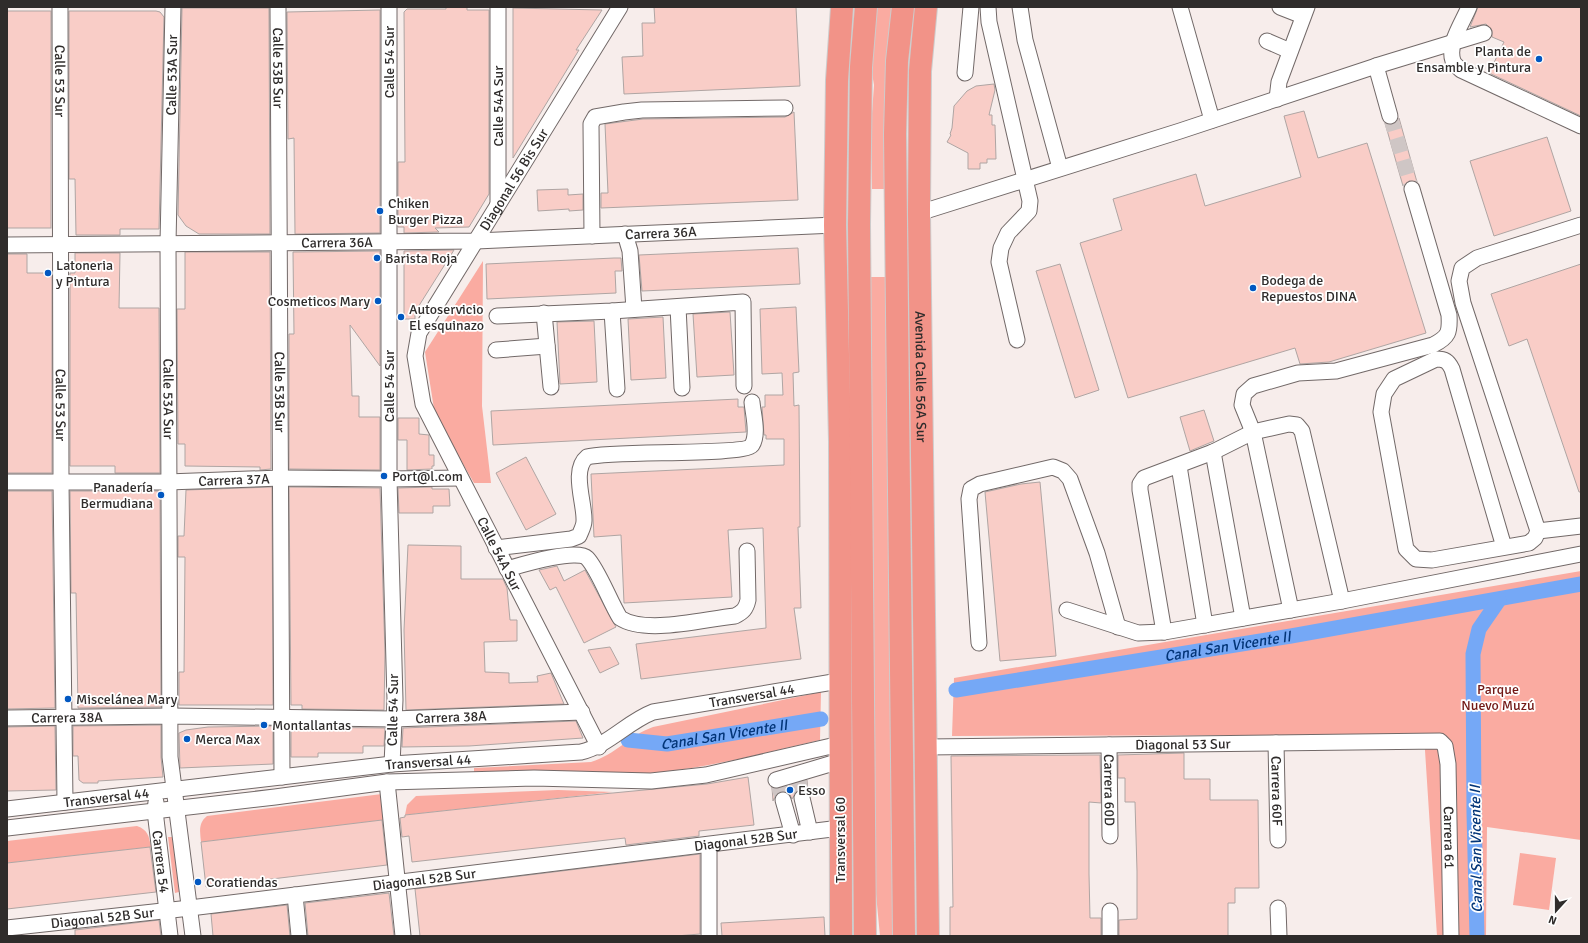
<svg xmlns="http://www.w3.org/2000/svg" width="1588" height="943" font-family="Signika,sans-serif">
<rect width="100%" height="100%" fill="#f7edeb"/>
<g fill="#faaba1">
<path d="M 873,7 L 895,7 L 888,189 L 872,189 L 871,127 L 874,85 L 869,55 Z"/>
<path d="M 483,261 L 482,406 L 491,483 L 474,483 L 435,415 L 425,352 Z"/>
<path d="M 870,277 L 890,277 L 895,936 L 880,936 L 874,873 Z"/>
<path d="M 1581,571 L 1581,840 L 1487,827 L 1486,936 L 1437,936 L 1424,735 L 952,736 L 954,678 Z"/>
<path d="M 821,692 L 820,740 C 768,752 716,766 662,772 C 602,778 535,773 474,772 L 474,768 L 591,762 C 615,755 630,735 653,727 Z"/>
<path d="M 558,790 L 613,792 L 405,815 L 407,805 L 416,796 Z"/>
<path d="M 382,794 L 384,820 L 201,842 C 200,832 198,823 207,816 Z"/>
<path d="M 137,826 C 148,830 149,836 151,847 L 7,863 L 7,841 Z"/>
<path d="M 168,837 L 173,837 L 179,892 L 175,893 Z"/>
<path d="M 1520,853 L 1556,858 L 1549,910 L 1513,905 Z"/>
</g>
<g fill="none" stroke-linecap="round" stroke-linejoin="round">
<g stroke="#75a8f6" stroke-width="15">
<path id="s1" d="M 956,690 L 1291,636 L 1581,584"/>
<path id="s2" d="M 628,740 L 667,744 L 821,719"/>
<path d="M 1477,936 L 1474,813 L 1473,654 L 1479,629 L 1499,600"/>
</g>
</g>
<g fill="#f9cdc7" stroke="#afa5a3">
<path d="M 446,7 L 467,7 L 467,10 L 489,10 L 489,194 L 469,227 L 435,228 L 439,232 L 404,233 L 404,227 L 398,227 L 398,162 L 405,162 L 404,12 L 407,9 L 446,9 Z"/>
<path d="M 654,7 L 796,7 L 800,86 L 624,94 L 622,57 L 643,56 L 642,23 L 655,23 Z"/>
<path d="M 1478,7 L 1581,7 L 1581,116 L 1489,73 L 1504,42 L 1492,37 L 1492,30 L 1486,24 L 1470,27 Z"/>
<path d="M 182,8 L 269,8 L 270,234 L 199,234 L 186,226 L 178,215 Z"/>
<path d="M 513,8 L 602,10 L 576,50 L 579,50 L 513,158 Z"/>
<path d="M 380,10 L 380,233 L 295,234 L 294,138 L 288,139 L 287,12 Z"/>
<rect x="7" y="11" width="44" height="217"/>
<path d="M 69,11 L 156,11 L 160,12 L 164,17 L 159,229 L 120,229 L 120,235 L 76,235 L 75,179 L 69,179 Z"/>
<path d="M 994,84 L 995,90 L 989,115 L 992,115 L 992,125 L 995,125 L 996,159 L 987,159 L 987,163 L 980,163 L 980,169 L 968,169 L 968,153 L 947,142 L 951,135 L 950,134 L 952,128 L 954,106 L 967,91 L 976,86 Z"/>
<path d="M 1304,111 L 1318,158 L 1367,143 L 1426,333 L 1329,362 L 1300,364 L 1295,348 L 1128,398 L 1080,243 L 1122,230 L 1113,199 L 1196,174 L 1205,206 L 1301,177 L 1284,116 Z"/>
<path d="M 794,112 L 798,200 L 601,208 L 601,193 L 608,193 L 605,124 L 643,119 L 785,117 Z"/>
<path d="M 1399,118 L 1417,182 L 1409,181 L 1403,186 L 1385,123 L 1393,125 Z"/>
<path d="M 1547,137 L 1571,211 L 1494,236 L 1470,161 Z"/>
<path d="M 568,189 L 568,195 L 583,194 L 583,210 L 569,211 L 569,209 L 538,211 L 537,190 Z"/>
<path d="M 798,248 L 800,284 L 642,291 L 639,255 Z"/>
<path d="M 454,250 L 415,312 L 415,319 L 404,319 L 404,251 Z"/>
<path d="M 380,251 L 380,366 L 350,325 L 352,396 L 359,396 L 359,417 L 380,417 L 380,470 L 289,469 L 289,334 L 294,334 L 293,252 Z"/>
<path d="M 185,252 L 270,252 L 271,469 L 260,470 L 260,467 L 185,466 L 185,444 L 178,444 L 177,309 L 185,309 Z"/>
<path d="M 75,253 L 120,253 L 119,308 L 159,308 L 160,473 L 115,473 L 115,466 L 70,466 L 70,273 L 75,273 Z"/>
<path d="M 7,254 L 27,254 L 27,273 L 52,273 L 52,473 L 7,473 Z"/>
<path d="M 614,258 L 621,258 L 622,271 L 615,271 L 616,293 L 487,299 L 486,264 Z"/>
<path d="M 1060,264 L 1099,390 L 1075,398 L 1036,271 Z"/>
<path d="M 1581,264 L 1581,492 L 1579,492 L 1527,339 L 1509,346 L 1491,294 Z"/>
<path d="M 796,307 L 799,372 L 793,373 L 794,406 L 799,405 L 800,527 L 798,527 L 801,608 L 794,608 L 801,659 L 641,679 L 636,644 L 766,628 L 763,528 L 728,530 L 732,597 L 624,603 L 621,535 L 594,537 L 591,474 L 784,465 L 784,439 L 766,439 L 766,435 L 764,435 L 762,407 L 765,407 L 765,395 L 783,395 L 782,373 L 762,374 L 760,309 Z"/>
<path d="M 730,312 L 734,375 L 697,377 L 693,314 Z"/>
<path d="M 663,317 L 666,378 L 631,380 L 628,319 Z"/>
<path d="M 594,321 L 597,382 L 560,384 L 557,322 Z"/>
<path d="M 738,399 L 738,407 L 744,407 L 746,432 L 493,445 L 491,411 Z"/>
<path d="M 1204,410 L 1214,441 L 1190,451 L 1180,417 Z"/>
<path d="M 398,418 L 419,418 L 419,434 L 429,435 L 429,455 L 434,455 L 434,466 L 432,466 L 432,469 L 407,470 L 407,440 L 398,440 Z"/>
<path d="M 526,457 L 556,514 L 526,530 L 496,473 Z"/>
<path d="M 1040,482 L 1056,656 L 1000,661 L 985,492 L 1021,484 Z"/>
<path d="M 272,487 L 273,705 L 179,705 L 179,672 L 184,672 L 185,557 L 178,557 L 178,536 L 184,536 L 186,490 Z"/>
<path d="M 289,487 L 380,488 L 385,654 L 384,710 L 302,709 L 302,705 L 291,705 Z"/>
<path d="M 432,487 L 432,489 L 449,489 L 450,506 L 433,506 L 433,513 L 399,513 L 398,488 Z"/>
<path d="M 7,491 L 52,491 L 55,708 L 7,709 Z"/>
<path d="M 70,491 L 160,491 L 161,707 L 78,708 L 76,593 L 71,593 Z"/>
<path d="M 408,545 L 461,546 L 461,579 L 503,579 L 507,588 L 510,620 L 517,620 L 517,641 L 484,642 L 485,672 L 509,673 L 509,683 L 538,682 L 537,676 L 551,673 L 564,704 L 406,710 L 404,630 Z"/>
<path d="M 557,566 L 564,581 L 585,570 L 616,627 L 584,643 L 556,587 L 550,590 L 539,570 Z"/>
<path d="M 610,647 L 619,664 L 600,673 L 588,650 Z"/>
<path d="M 576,721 L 583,738 L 469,746 L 402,747 L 403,728 Z"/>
<path d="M 161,725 L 161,757 L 163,777 L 98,781 L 98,783 L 83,783 L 79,780 L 78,756 L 73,756 L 73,726 Z"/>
<path d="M 55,726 L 56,790 L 7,791 L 7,727 Z"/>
<path d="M 273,726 L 273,764 L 180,768 L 179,733 L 186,730 L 208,727 Z"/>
<path d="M 291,727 L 385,728 L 384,746 L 363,746 L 363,753 L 318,753 L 318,757 L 291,757 Z"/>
<path d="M 1184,753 L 1184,779 L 1210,779 L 1210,800 L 1258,800 L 1259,888 L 1235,888 L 1235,903 L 1228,903 L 1228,936 L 1119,936 L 1119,920 L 1137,919 L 1137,871 L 1135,802 L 1125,802 L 1125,778 L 1118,778 L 1118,755 Z"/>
<path d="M 1086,755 L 1100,755 L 1101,803 L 1089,802 L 1089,874 L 1090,918 L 1101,918 L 1101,936 L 950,936 L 950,907 L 953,907 L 951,756 Z"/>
<path d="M 748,777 L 754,825 L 699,831 L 699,836 L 626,845 L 625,838 L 412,862 L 409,836 L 402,837 L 400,818 L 405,817 L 405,815 L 571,797 L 707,784 Z"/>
<path d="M 807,780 L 808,791 L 800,789 L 796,792 L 792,799 L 789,793 L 780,792 L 776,794 L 773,801 L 772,788 L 779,789 Z"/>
<path d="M 382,820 L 387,865 L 206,887 L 201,842 Z"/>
<path d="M 150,847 L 156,892 L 7,909 L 7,863 Z"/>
<path d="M 700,854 L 700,934 L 676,936 L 420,936 L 415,889 Z"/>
<path d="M 389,893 L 394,936 L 308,936 L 305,903 Z"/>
<path d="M 287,905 L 290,936 L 213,936 L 211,914 Z"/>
<path d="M 824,917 L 825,936 L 722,936 L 721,923 Z"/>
<path d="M 159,920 L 161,936 L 75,936 L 75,930 Z"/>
</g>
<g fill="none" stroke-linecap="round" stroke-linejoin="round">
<g stroke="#cfc6c5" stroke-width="15" stroke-dasharray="15 8" stroke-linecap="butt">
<path d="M 1390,116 L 1412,189"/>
<path d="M 799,780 L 802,798"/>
<path d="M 777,782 L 783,800"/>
</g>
<defs>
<g id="minor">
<path id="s3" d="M 60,7 L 61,482 L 65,802"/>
<path id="s4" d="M 173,7 L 168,243 L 170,757 L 193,936"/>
<path id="s5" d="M 278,7 L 282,777"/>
<path d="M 389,7 L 389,479 L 395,700 L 392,764"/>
<path d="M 498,7 L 498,204"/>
<path d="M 988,7 L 989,22 L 1030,201 L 1029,211 L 1008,233 L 1001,248 L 999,262 L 1017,340"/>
<path d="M 1020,7 L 1025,40 L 1060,168"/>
<path d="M 1180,7 L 1212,120"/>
<path d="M 1280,7 L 1303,16"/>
<path d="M 1469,7 C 1463,22 1447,44 1453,61 C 1454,64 1458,67 1461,70 L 1581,126"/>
<path d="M 1267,41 L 1290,51"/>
<path d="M 1376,66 L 1390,116"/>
<path d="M 965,73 L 971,7"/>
<path d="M 1277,99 L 1279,82 L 1307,7"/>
<path d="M 919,213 L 1180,131 L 1376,66 L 1484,33"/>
<path d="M 625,234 L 630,251 L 634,309"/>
<path d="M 592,236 L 591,124 L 595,117 L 624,112 L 642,110 L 785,108"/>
<path id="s6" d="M 7,245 L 476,241 L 835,225"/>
<path d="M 678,307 L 682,388"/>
<path d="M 612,311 L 617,389"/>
<path d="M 544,313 L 551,387"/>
<path d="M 497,316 L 612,311 L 743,302 L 744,386"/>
<path d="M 496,350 L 547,346"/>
<path d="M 1213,452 L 1243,618"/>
<path d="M 1179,466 L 1205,625"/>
<path id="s7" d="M 7,482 L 167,482 L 281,478 L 389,479 L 460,478"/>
<path d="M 1538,531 L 1581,526"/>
<path d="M 1504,547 L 1452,369 C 1448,361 1445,359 1436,359 L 1394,379 L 1384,394 L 1381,412 L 1406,549 L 1416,559 L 1432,560 L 1529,543 L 1535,538 L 1538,531 L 1463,303 L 1459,281 L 1462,268 L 1477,258 L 1581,225"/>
<path d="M 496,548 L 571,539 L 579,536 C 581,531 584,526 584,521 C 585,504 571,470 587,457 C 612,450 744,456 752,445 C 759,434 753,414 752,402"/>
<path d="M 507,569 C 521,565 577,548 587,558 C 598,569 610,602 620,618 C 646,635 704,619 735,616 C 743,612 746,609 748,600 L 747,551"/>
<path d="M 1067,610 L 1138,633 L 1164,632 L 1342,601 L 1581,554"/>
<path d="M 1291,610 L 1253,432 L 1242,405 L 1244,394 L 1253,386 L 1298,373 L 1336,371 L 1433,345 C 1449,337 1450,332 1449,315 L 1412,189"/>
<path d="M 1164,632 L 1140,490 L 1140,484 L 1144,478 L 1213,452 L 1253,432 L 1289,424 L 1297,425 L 1302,431 L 1342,601"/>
<path d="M 979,643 L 969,499 L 971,489 L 980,484 L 1053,467 L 1063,471 L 1070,479 L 1097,553 L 1118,627"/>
<path id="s8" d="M 7,718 L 171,716 L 394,719 L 582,712"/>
<path id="s9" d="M 1276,743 L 1278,840"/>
<path id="s10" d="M 1109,745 L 1110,836"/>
<path id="s11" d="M 599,747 L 423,404 L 415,356 L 419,333 L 620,7"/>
<path id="s12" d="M 926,747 L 1440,741 L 1445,746 L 1448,764 L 1451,936"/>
<path d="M 776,780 L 840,761"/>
<path d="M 387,782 L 403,936"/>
<path d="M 802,798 L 810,832"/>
<path d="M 783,800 L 793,835"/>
<path id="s13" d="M 156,802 L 155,811 L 170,936"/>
<path id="s14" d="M 7,809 L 392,764 L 581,752 C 609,745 627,722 653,712 L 839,681"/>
<path d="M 7,828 L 275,797 L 387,782 L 534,778 L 651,781 L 706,775 L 840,744"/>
<path d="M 709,845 L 709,936"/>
<path d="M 295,895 L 299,936"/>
<path d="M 1278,908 L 1279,936"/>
<path d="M 1110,911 L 1110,936"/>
<path id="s15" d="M 7,928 L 190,908 L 840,828"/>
</g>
<g id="highway">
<path d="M 903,7 L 897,61 L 895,134 L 904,936"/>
<path id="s16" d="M 926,7 L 920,71 L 919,213 L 928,936"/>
<path d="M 841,936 L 840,441 L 835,225 L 837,80 L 842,7"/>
<path d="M 865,936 L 859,224 L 861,67 L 866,7"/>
</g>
</defs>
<use href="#minor" stroke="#726968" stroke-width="17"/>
<use href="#highway" stroke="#cdcccc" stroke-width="24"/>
<use href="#minor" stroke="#fff" stroke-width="15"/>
<use href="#highway" stroke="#f29388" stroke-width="22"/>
</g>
<g fill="#0258c1" stroke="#fff" stroke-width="1.5">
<circle cx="1539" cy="59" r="4"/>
<circle cx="380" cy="211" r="4"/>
<circle cx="377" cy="258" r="4"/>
<circle cx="48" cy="273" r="4"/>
<circle cx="1253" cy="288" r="4"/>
<circle cx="378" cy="301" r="4"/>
<circle cx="401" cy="317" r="4"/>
<circle cx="384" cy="476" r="4"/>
<circle cx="161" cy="495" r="4"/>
<circle cx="68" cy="699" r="4"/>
<circle cx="264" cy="725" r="4"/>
<circle cx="187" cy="739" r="4"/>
<circle cx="790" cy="790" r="4"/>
<circle cx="198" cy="882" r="4"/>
</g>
<g text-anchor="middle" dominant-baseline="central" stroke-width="3.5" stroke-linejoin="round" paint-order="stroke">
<g font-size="14" fill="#2f2c2b" stroke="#fff" text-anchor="start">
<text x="1531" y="51" text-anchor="end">Planta de<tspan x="1531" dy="16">Ensamble y Pintura</tspan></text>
<text x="388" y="203">Chiken<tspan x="388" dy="16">Burger Pizza</tspan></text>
<text x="385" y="258">Barista Roja</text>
<text x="56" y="265">Latoneria<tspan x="56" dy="16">y Pintura</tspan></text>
<text x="1261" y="280">Bodega de<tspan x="1261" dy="16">Repuestos DINA</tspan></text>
<text x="370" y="301" text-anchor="end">Cosmeticos Mary</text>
<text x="409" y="309">Autoservicio<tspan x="409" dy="16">El esquinazo</tspan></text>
<text x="392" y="476">Port@l.com</text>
<text x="153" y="487" text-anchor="end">Panadería<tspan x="153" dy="16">Bermudiana</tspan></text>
<text x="76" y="699">Miscelánea Mary</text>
<text x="272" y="725">Montallantas</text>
<text x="195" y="739">Merca Max</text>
<text x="798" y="790">Esso</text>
<text x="206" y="882">Coratiendas</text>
</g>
<g font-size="14" fill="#2f2c2b" stroke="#fff">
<text transform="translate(389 62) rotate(-90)">Calle 54 Sur</text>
<text stroke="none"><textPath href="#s5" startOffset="61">Calle 53B Sur</textPath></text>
<text transform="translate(172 75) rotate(-89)">Calle 53A Sur</text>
<text stroke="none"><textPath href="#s3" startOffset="74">Calle 53 Sur</textPath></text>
<text transform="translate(498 106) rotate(-90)">Calle 54A Sur</text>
<text stroke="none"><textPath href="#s11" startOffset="638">Diagonal 56 Bis Sur</textPath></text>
<text stroke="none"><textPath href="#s6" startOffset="654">Carrera 36A</textPath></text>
<text stroke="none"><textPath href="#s6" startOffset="330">Carrera 36A</textPath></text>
<text stroke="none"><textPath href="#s16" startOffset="370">Avenida Calle 56A Sur</textPath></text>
<text transform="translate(389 386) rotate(-90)">Calle 54 Sur</text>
<text stroke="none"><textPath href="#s5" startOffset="385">Calle 53B Sur</textPath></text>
<text stroke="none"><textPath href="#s4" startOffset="392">Calle 53A Sur</textPath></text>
<text stroke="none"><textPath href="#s3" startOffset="398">Calle 53 Sur</textPath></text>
<text stroke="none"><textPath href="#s7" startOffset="227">Carrera 37A</textPath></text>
<text transform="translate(499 554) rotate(63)">Calle 54A Sur</text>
<text stroke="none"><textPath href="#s14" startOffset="760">Transversal 44</textPath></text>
<text transform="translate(393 710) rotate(-89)">Calle 54 Sur</text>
<text stroke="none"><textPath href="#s8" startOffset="60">Carrera 38A</textPath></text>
<text stroke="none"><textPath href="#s8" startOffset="444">Carrera 38A</textPath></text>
<text stroke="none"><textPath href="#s12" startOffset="257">Diagonal 53 Sur</textPath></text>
<text stroke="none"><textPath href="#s14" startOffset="424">Transversal 44</textPath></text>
<text stroke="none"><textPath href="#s10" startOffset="45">Carrera 60D</textPath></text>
<text stroke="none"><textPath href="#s9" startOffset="48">Carrera 60F</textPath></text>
<text stroke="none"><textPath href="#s14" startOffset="100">Transversal 44</textPath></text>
<text stroke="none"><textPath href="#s12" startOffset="613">Carrera 61</textPath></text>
<text stroke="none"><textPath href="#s15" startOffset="744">Diagonal 52B Sur</textPath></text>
<text transform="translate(840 840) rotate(-90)">Transversal 60</text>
<text stroke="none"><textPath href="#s13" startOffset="60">Carrera 54</textPath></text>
<text stroke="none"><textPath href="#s15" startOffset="420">Diagonal 52B Sur</textPath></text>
<text stroke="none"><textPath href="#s15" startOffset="96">Diagonal 52B Sur</textPath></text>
</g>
<g font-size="14" fill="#721815" stroke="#fff">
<text x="1498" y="689">Parque<tspan x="1498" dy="16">Nuevo Muzú</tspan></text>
</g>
<g font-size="15" font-style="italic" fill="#033578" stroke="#fff">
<text stroke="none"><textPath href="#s1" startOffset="275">Canal San Vicente II</textPath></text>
<text stroke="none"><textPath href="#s2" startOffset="97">Canal San Vicente II</textPath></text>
<text transform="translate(1476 849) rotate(-91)">Canal San Vicente II</text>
</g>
</g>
<rect width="1588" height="943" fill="none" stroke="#2f2c2b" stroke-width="16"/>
<g transform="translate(1556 911) rotate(201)" stroke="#ffffff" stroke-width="3" paint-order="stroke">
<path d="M0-3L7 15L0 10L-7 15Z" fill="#2f2c2b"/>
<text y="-6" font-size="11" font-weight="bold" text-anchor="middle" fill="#2f2c2b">N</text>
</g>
</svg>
